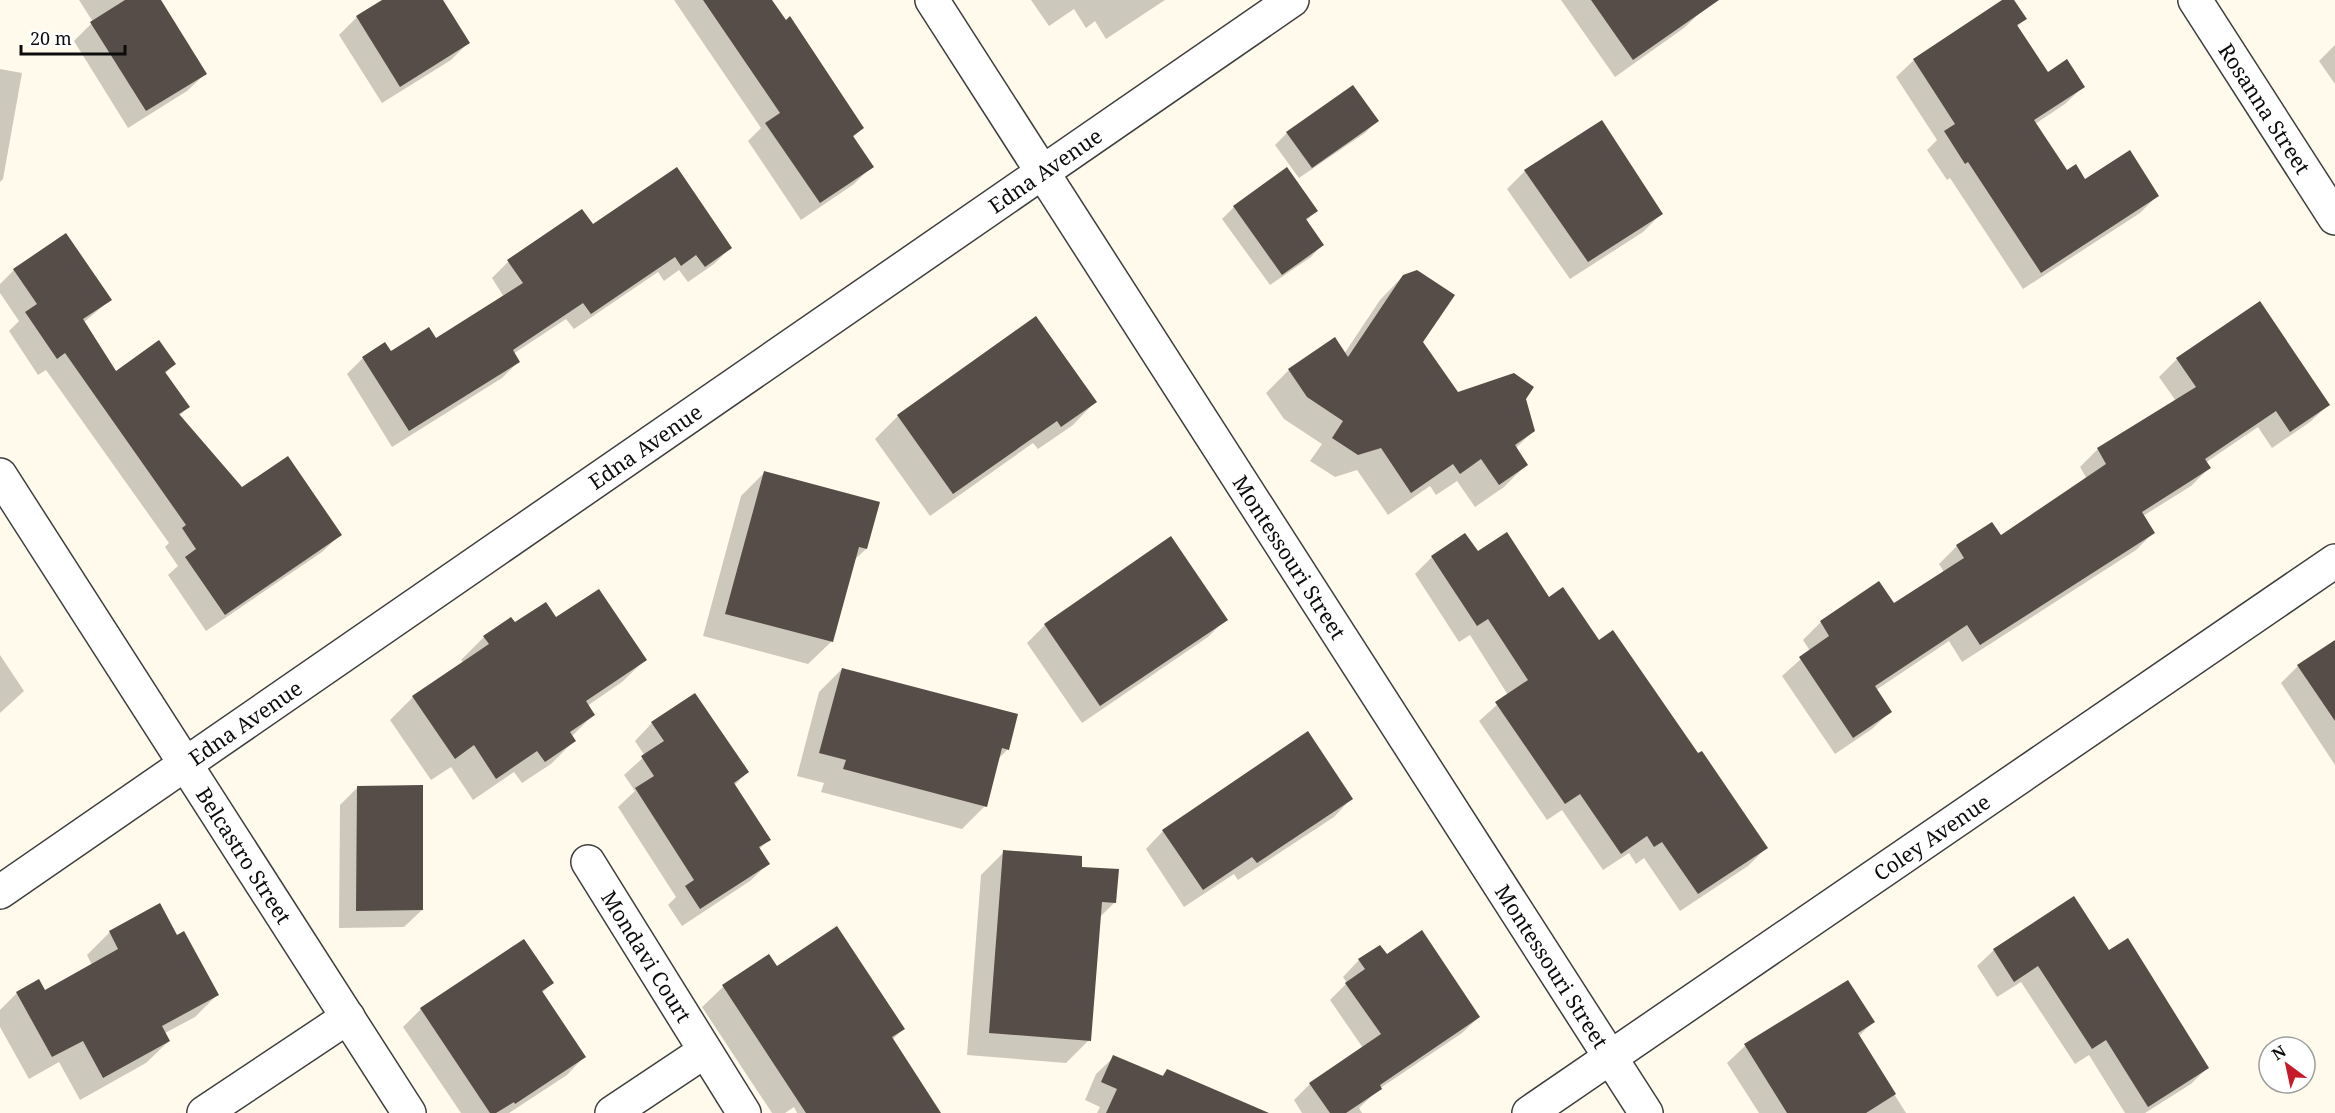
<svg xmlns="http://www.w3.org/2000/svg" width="2335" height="1113" font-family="'Noto Serif',serif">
<rect width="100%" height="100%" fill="#fffaeb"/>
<g fill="#0003">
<path d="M 79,0 L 159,0 L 205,74 L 187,91 L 128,128 L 74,41 L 93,22 Z"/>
<path d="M 385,0 L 442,0 L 468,43 L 451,60 L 382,103 L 339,35 L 357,17 Z"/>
<path d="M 674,0 L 770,0 L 862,128 L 852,138 L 872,166 L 854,184 L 801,220 L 748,141 L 761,128 Z"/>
<path d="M 1031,0 L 1165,0 L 1106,39 L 1095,21 L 1086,28 L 1074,9 L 1049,26 Z"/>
<path d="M 1561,0 L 1694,0 L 1702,11 L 1684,28 L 1615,77 Z"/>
<path d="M 2005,0 L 2012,0 L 2025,19 L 2017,27 L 2047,74 L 2083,87 L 2065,104 L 2035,124 L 2066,172 L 2085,181 L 2157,196 L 2140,213 L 2023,289 L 1950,178 L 1947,180 L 1927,150 L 1937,140 L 1896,77 L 1914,60 Z"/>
<path d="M 2335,45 L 2335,84 L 2319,61 Z"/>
<path d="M 0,69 L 22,73 L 3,179 L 0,182 Z"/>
<path d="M 1377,121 L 1365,133 L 1299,178 L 1275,145 L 1287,133 Z"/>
<path d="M 1525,171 L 1661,214 L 1643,232 L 1570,279 L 1507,189 Z"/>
<path d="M 1234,207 L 1316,211 L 1306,221 L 1322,245 L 1311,257 L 1270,285 L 1222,219 Z"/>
<path d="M 582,211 L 592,226 L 730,248 L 714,264 L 688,282 L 679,270 L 664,281 L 658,272 L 574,329 L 566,319 L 513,354 L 518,362 L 502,378 L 392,447 L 347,374 L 363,358 L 435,340 L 504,297 L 492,278 L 508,262 Z"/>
<path d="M 14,270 L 110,300 L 83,323 L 116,373 L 174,364 L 165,374 L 188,407 L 179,416 L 242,489 L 340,535 L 322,552 L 206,631 L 168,575 L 178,566 L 165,547 L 169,543 L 46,370 L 38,375 L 9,331 L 19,321 L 0,293 L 0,284 Z"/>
<path d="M 1403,276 L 1422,342 L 1458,394 L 1524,398 L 1534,430 L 1515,449 L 1527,464 L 1504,487 L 1475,507 L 1457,481 L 1436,495 L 1430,486 L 1388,515 L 1357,470 L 1335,477 L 1310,461 L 1322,444 L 1284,419 L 1266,393 L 1289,370 L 1344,354 L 1380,300 Z"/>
<path d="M 2177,359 L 2328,405 L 2310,422 L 2272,448 L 2258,427 L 2205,463 L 2209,468 L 2191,486 L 2143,516 L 2153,533 L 2136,550 L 1962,662 L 1949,641 L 1876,690 L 1890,712 L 1872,729 L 1835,754 L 1782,676 L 1810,651 L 1803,640 L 1820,623 L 1879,583 L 1894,605 L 1944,572 L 1939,564 L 1957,546 L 1992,524 L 2000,537 L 2087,479 L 2080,467 L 2098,449 L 2176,401 L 2159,377 Z"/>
<path d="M 1095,402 L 1073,425 L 1038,449 L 1033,443 L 930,516 L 875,439 L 898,416 Z"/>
<path d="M 764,473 L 866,549 L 853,561 L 831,642 L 808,664 L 703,636 L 741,496 Z"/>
<path d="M 1477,554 L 1549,599 L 1598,642 L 1698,755 L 1766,848 L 1748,866 L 1680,911 L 1644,858 L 1636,864 L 1629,853 L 1603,870 L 1562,810 L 1547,820 L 1479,721 L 1508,695 L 1470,635 L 1459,642 L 1415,574 L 1432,557 Z"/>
<path d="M 556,619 L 645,660 L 622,682 L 587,706 L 593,715 L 571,737 L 574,741 L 551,764 L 522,783 L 514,772 L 473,800 L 451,767 L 431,780 L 390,720 L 413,697 L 464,663 L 461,660 L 484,637 L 514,625 Z"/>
<path d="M 1226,619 L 1208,637 L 1082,723 L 1027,643 L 1045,625 Z"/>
<path d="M 2335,642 L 2335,765 L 2281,683 L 2298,666 Z"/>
<path d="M 0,655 L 24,691 L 0,713 Z"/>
<path d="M 842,669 L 1008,749 L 998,759 L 985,806 L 962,829 L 821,792 L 824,783 L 797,776 L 819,692 Z"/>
<path d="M 652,723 L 747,772 L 734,786 L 769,840 L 759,849 L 768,864 L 750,881 L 682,926 L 668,905 L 676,897 L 618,807 L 635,791 L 624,775 L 645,756 L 635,741 Z"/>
<path d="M 358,787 L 422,910 L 404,927 L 339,928 L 340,805 Z"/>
<path d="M 1351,799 L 1334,817 L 1238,880 L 1234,874 L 1184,907 L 1146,849 L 1163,831 Z"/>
<path d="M 1004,852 L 1080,868 L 1115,902 L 1099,918 L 1089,1040 L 1066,1063 L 967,1055 L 981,875 Z"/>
<path d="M 110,932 L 177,937 L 217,995 L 195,1017 L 165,1033 L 169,1041 L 146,1063 L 80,1100 L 59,1062 L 29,1079 L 0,1027 L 0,1010 L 17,993 L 44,992 L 92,965 L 87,955 Z"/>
<path d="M 1994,950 L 2109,952 L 2207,1068 L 2191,1084 L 2145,1113 L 2125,1113 L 2089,1055 L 2075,1064 L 2021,982 L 1997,997 L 1977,966 Z"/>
<path d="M 1359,960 L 1479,1017 L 1462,1033 L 1379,1089 L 1359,1108 L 1362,1113 L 1302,1113 L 1294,1100 L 1310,1084 L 1363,1048 L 1330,1000 L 1347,983 L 1343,977 Z"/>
<path d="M 552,983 L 542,993 L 584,1057 L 567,1075 L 509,1113 L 461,1113 L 403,1027 L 421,1009 Z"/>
<path d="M 723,987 L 903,1029 L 892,1040 L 939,1113 L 797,1113 L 794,1107 L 785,1113 L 772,1113 L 702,1007 Z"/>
<path d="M 1873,1022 L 1858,1037 L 1906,1113 L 1759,1113 L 1727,1063 L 1745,1046 Z"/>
<path d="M 1114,1057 L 1161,1077 L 1167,1070 L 1233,1113 L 1097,1113 L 1100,1107 L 1085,1100 L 1096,1074 Z"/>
</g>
<g fill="#564d48">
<path d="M 125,0 L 161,0 L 207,74 L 146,111 L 90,22 Z"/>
<path d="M 382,0 L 443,0 L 470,43 L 400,87 L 356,16 Z"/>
<path d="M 703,0 L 772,0 L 786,20 L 790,16 L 864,128 L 853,136 L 874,167 L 820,203 L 765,123 L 780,113 Z"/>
<path d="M 1591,0 L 1719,0 L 1633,60 Z"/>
<path d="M 2002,0 L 2014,0 L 2027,19 L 2017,25 L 2048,72 L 2067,59 L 2085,87 L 2034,120 L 2067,170 L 2076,164 L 2085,179 L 2130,150 L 2159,196 L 2041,273 L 1968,162 L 1965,164 L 1944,131 L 1955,124 L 1913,59 Z"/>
<path d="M 1353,85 L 1379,121 L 1312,168 L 1286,132 Z"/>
<path d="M 1602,120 L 1663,214 L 1588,262 L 1524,170 Z"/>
<path d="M 677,167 L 732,248 L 705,267 L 696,255 L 681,266 L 675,257 L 591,314 L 583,303 L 513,350 L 520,362 L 409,431 L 362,357 L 385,342 L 391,351 L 429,327 L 436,338 L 523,283 L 507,260 L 582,209 L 593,224 Z"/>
<path d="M 1287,167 L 1318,211 L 1306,219 L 1324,245 L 1282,275 L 1233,206 Z"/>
<path d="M 66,233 L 112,300 L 83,319 L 116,371 L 159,340 L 176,364 L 165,372 L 190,407 L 179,414 L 242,487 L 288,456 L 342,535 L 225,615 L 185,557 L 196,549 L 182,528 L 186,525 L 65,353 L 57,359 L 25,312 L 37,304 L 13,269 Z"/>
<path d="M 1417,270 L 1455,295 L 1423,342 L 1458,392 L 1514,373 L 1534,387 L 1526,399 L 1535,431 L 1515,445 L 1528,465 L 1499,485 L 1481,459 L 1460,474 L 1453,464 L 1411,493 L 1381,448 L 1358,455 L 1332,438 L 1343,421 L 1307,397 L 1288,369 L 1335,337 L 1348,357 L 1403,275 Z"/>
<path d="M 2260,301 L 2330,405 L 2290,432 L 2276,411 L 2205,459 L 2211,468 L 2142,512 L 2155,533 L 1980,645 L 1967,625 L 1875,686 L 1892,712 L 1853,738 L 1799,657 L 1829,636 L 1820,621 L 1879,581 L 1894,603 L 1964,558 L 1956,545 L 1992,522 L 2001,535 L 2106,464 L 2097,448 L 2196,387 L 2176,358 Z"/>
<path d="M 1036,316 L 1097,402 L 1061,427 L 1057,421 L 953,494 L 897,415 Z"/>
<path d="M 764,471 L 880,502 L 867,549 L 859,547 L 833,642 L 725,614 Z"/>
<path d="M 1507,532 L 1549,597 L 1563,587 L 1599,640 L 1613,630 L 1698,753 L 1702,751 L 1768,848 L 1698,894 L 1662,842 L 1654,847 L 1647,836 L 1621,854 L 1580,794 L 1565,804 L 1495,702 L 1528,680 L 1488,619 L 1477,626 L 1431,556 L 1465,533 L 1478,551 Z"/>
<path d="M 1171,536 L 1228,620 L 1100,706 L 1044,624 Z"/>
<path d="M 599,589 L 647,660 L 586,701 L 595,715 L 570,732 L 576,741 L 545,762 L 537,751 L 496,779 L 474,745 L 455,759 L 412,696 L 489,644 L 483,636 L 511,617 L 515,622 L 546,602 L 556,617 Z"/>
<path d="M 2335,640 L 2335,721 L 2297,665 Z"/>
<path d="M 842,668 L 1018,714 L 1009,750 L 1002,748 L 987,807 L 843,769 L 846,760 L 819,753 Z"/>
<path d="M 695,693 L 749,772 L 734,783 L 771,840 L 759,847 L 770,864 L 700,909 L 685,886 L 694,880 L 635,788 L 654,776 L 641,756 L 664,741 L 651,722 Z"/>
<path d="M 1308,731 L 1353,799 L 1257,863 L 1252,857 L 1203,890 L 1162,830 Z"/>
<path d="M 423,785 L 423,910 L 356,911 L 357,786 Z"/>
<path d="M 1003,850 L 1082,856 L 1082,867 L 1119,869 L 1116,903 L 1102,902 L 1091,1041 L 989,1033 Z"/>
<path d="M 2074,896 L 2109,950 L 2128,938 L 2209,1068 L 2148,1107 L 2106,1040 L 2092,1049 L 2038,966 L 2014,982 L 1993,949 Z"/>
<path d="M 160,903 L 177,935 L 184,931 L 219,995 L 162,1026 L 170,1041 L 103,1078 L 83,1041 L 52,1057 L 16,992 L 39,979 L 45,990 L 118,949 L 109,931 Z"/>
<path d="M 837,926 L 905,1029 L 892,1037 L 941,1113 L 806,1113 L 722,985 L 769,954 L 777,966 Z"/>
<path d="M 1422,930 L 1480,1017 L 1380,1085 L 1382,1089 L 1346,1113 L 1330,1113 L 1309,1083 L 1381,1034 L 1345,983 L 1365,969 L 1358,959 L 1380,945 L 1387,954 Z"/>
<path d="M 524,939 L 554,983 L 542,991 L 586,1057 L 515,1104 L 514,1102 L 496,1113 L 490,1113 L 420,1008 Z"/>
<path d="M 1848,980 L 1875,1022 L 1858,1033 L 1896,1094 L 1866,1113 L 1787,1113 L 1744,1044 Z"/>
<path d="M 1113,1055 L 1163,1076 L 1167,1069 L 1269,1113 L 1106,1113 L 1117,1089 L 1101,1082 Z"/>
</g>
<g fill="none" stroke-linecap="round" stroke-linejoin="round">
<defs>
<g id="minor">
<path id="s1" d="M 932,0 L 1646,1113"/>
<path id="s2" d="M 2195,0 L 2335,218"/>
<path id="s3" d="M 0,475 L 409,1113"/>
<path id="s4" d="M 588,862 L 744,1113"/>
<path id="s5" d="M 0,892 L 1292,0"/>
<path d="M 204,1113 L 348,1017"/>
<path d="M 612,1113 L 705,1051"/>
<path id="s6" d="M 1529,1113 L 2335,561"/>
</g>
</defs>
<use href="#minor" stroke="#3f3f3f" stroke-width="36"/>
<use href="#minor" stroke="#fff" stroke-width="33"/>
</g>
<g text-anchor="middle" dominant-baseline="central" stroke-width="6" stroke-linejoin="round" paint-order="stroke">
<g font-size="21" fill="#0c0c0c" stroke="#fff">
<text stroke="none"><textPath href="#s2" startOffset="129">Rosanna Street</textPath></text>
<text stroke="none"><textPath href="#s5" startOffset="1270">Edna Avenue</textPath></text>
<text stroke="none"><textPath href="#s5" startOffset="784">Edna Avenue</textPath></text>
<text stroke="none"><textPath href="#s1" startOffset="662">Montessouri Street</textPath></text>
<text stroke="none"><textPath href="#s5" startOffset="298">Edna Avenue</textPath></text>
<text stroke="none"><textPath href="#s6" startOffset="488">Coley Avenue</textPath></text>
<text stroke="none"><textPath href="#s3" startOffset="452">Belcastro Street</textPath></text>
<text stroke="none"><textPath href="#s4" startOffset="111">Mondavi Court</textPath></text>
<text stroke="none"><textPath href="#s1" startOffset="1148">Montessouri Street</textPath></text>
</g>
</g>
<g transform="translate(2287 1065) rotate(327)"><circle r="28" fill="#ffffff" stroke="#9e9e9e" stroke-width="1.5"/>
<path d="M0-4.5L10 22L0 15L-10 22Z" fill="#c61a29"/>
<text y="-9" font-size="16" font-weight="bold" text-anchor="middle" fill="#0c0c0c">N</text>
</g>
<path d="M21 45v9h104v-9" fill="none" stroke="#0c0c0c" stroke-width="3"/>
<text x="30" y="45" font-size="18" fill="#0c0c0c" stroke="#ffffff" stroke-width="4.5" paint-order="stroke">20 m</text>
</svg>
